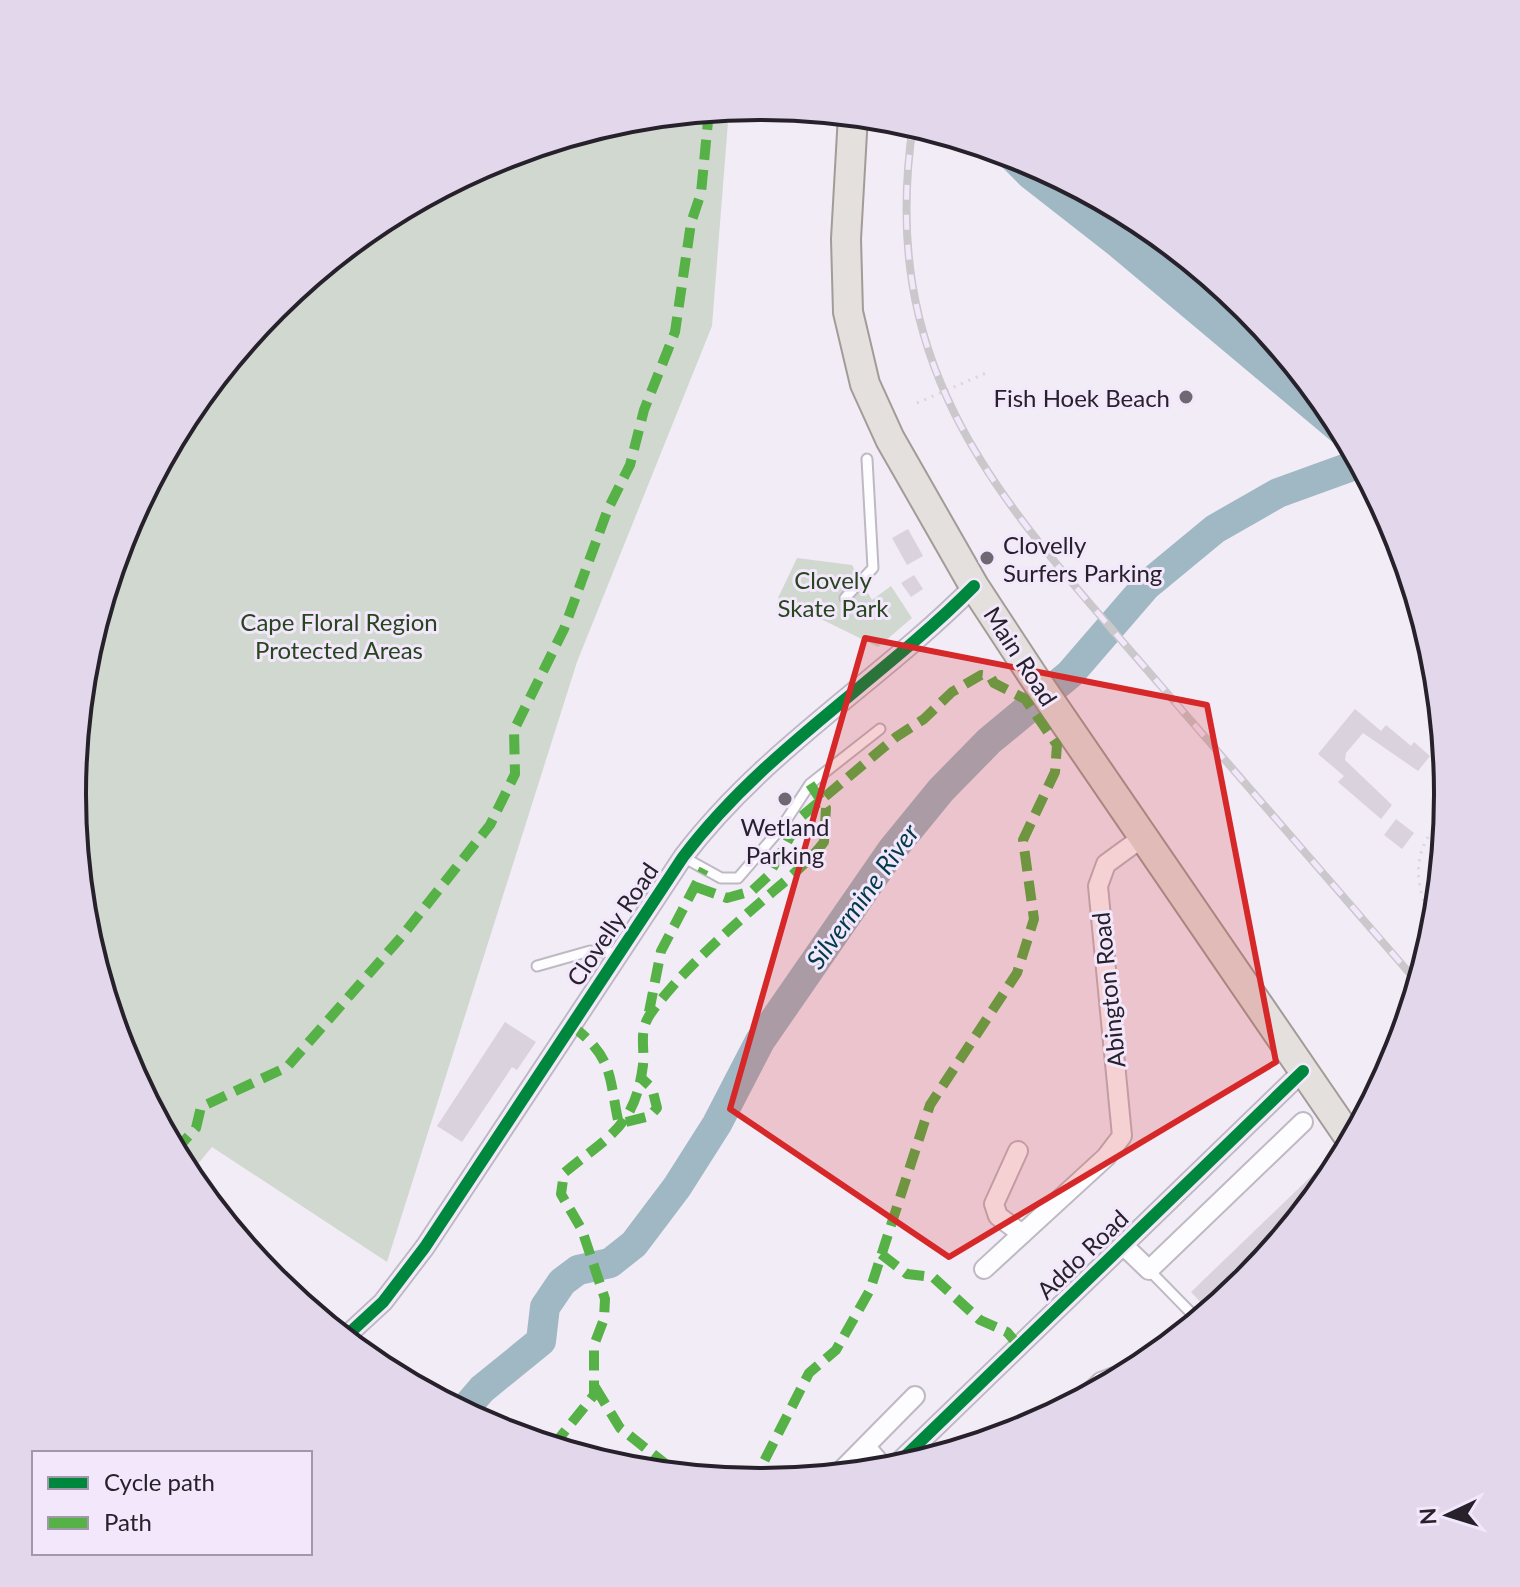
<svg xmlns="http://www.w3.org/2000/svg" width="1520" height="1587" font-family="Lato,sans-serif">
<rect width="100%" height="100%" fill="#f2ecf7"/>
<g fill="#d1d8d0">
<path d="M 729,109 L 712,326 L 577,662 L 387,1262 L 212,1147 L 188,1176 L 124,1056 L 85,927 L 72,793 L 85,659 L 125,530 L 188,411 L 274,307 L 378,221 L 497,158 L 626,119 Z"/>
<path d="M 797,558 L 852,565 L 872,600 L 891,586 L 912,618 L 878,647 L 778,598 Z"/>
</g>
<path fill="#9fb8c3" d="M 980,145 L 1024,158 L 1143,222 L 1247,307 L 1332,412 L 1361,466 L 1108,254 L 1021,186 Z"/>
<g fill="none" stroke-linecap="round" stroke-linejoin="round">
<path stroke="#9fb8c3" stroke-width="30" d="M 463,1411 L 482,1389 L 541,1341 L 545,1307 L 562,1282 L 578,1270 L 610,1263 L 634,1244 L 677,1187 L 717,1124 L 760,1041 L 892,850 L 941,790 L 989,741 L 1070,674 L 1146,586 L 1215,529 L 1278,493 L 1358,464"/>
</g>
<g fill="#dad3de">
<path d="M 908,529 L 923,556 L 907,565 L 892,538 Z"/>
<path d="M 914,575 L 923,589 L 911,597 L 901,583 Z"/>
<path d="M 1355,709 L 1381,731 L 1386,725 L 1411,746 L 1414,742 L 1430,756 L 1418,771 L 1363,733 L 1346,753 L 1345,760 L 1392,805 L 1381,819 L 1338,782 L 1344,776 L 1318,754 Z"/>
<path d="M 1396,819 L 1414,833 L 1402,849 L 1384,835 Z"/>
<path d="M 505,1022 L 536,1042 L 517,1070 L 512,1067 L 462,1142 L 437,1126 Z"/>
<path d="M 1327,1161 L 1335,1170 L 1332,1176 L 1246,1280 L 1209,1311 L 1191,1292 Z"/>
</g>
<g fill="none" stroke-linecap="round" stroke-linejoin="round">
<defs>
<g id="lane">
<path d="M 845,598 L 873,568 L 867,459"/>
<path d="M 683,857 L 721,878 L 738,878 L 781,828 L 810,784 L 880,729"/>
<path d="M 537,966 L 590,951 L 619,953"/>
<path d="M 1149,1270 L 1198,1320"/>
</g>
<g id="street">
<path d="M 1434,931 L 1436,920"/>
<path d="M 1018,1151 L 994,1204 L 998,1216 L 1022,1234"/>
<path d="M 1123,1245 L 1149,1270 L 1303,1122"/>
<path d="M 984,1269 L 1106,1157 L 1122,1136 L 1098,886 L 1106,864 L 1143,837"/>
<path d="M 344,1338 L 383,1302 L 425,1247 L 683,857 C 764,750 880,681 974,586"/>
<path d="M 1086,1396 L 1101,1382 L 1114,1377"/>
<path d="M 866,1447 L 885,1469"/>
<path d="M 893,1468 L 1303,1071"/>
<path d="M 838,1474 L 915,1396"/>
</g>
<path id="primary" d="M 853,115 L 846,239 L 848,312 L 865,384 L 890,439 L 974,586 L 1033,676 L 1351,1140"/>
</defs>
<use href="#lane" stroke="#beb9c2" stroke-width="13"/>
<use href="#street" stroke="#beb9c2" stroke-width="22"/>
<use href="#primary" stroke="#a39b97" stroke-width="32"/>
<g stroke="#d9d7db" stroke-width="3" stroke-dasharray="2 6" stroke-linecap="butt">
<path d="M 917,403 L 986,373"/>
<path d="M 1427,908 C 1412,877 1416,840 1445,819"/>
</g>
<use href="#lane" stroke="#fdfcfe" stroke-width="9"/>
<use href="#street" stroke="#fdfcfe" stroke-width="18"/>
<use href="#primary" stroke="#e4e0dd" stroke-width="28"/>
<defs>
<path id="rail" d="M 913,125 C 875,380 1009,509 1161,686 C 1246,785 1333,884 1418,983"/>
</defs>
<use href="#rail" stroke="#cac8cb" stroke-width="8"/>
<use href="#rail" stroke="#f3e7fc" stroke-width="5" stroke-dasharray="15" stroke-linecap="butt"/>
<g stroke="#56b146" stroke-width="10" stroke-dasharray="20 10" stroke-linecap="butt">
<path d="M 696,887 L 727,898 L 752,891 L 768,876 L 802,816 L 896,737 L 924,719 L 952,692 L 981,675 L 990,676 L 994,683 L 1025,699 L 1057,745 L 1055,772 L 1023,840 L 1034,919 L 1017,973 L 930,1105 L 870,1290 L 836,1350 L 809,1373 L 754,1481"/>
<path d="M 649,1012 L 661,951 L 704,869"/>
<path d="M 571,1025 C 616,1059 608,1078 620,1129"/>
<path d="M 626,1122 L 650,1116 L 657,1108 L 652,1088 L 641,1078"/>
<path d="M 175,1151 L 196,1128 L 201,1107 L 287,1067 L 402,936 L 490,825 L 515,774 L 514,730 L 564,629 L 608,509 L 630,465 L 644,410 L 675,332 L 691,223 L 701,193 L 709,111"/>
<path d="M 881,1254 L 907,1274 L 933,1277 L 980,1320 L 1007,1332 L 1019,1346"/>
<path d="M 595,1387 L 620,1428 L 677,1473"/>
<path d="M 553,1446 L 594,1395 L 594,1345 L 604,1319 L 605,1299 L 582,1230 L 561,1194 L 564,1173 C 607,1137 635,1128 643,1065 C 645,1046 638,1031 651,1013 C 678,975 727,931 763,900 C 784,882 807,864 824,842 L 826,808 L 810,784"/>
</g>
<defs>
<g id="cycleway">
<path d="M 344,1338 L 383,1302 L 425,1247 L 683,857 C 764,750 880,681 974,586"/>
<path d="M 893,1468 L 1303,1071"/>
</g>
</defs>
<use href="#cycleway" stroke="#f3e7fc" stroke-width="17"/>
<use href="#cycleway" stroke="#00873e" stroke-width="12"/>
</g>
<path fill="#d62828" fill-opacity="0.2" stroke="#d62828" stroke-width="6" stroke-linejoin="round" d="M 865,638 L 1207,705 L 1276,1062 L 949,1257 L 730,1109 Z"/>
<g fill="#6d6872" stroke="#f3e7fc" stroke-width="3">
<circle cx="1186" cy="397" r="8"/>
<circle cx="987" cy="558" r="8"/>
<circle cx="785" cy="799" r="8"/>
</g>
<g text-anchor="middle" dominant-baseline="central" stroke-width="6" stroke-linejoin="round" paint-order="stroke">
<g font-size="24" fill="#26212b" stroke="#f3e7fc" text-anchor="end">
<text x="1170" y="397">Fish Hoek Beach</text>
<text x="1003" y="544" text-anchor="start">Clovelly<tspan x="1003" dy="28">Surfers Parking</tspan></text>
<text x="785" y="826" text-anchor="middle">Wetland<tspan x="785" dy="28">Parking</tspan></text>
</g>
<g font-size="24" fill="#28461e" stroke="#f3e7fc">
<text x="833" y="579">Clovely<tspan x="833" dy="28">Skate Park</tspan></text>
<text x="339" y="621">Cape Floral Region<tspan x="339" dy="28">Protected Areas</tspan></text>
</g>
<g font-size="24" fill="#26212b" stroke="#f3e7fc">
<text transform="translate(1021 656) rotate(57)">Main Road</text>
<text transform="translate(612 924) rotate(-56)">Clovelly Road</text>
<text transform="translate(1108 990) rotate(-96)">Abington Road</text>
<text transform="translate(1082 1254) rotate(-44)">Addo Road</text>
</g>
<g font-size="26" font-style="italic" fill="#023b49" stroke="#f3e7fc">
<text transform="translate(862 896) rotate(-54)">Silvermine River</text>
</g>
</g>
<path d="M0 0H1520V1587H0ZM86 794a674 674 0 1 1 1348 0a674 674 0 1 1-1348 0Z" fill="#e3d7eb" fill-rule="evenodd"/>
<path fill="none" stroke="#26212b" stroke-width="4" d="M86 794a674 674 0 1 1 1348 0a674 674 0 1 1-1348 0Z"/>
<rect x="32" y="1451" width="280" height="104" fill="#f3e7fc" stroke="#a198a8" stroke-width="2"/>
<rect x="48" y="1477" width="40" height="12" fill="#00873e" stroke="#a198a8" stroke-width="2"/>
<text x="104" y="1491" font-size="24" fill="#26212b">Cycle path</text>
<rect x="48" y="1517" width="40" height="12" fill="#56b146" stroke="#a198a8" stroke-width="2"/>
<text x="104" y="1531" font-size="24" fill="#26212b">Path</text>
<g transform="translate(1448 1515) rotate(266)" stroke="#f3e7fc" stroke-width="6" paint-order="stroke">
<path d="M0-6L14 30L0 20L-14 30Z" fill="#26212b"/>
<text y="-12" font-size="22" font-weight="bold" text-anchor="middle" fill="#26212b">N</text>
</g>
</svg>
